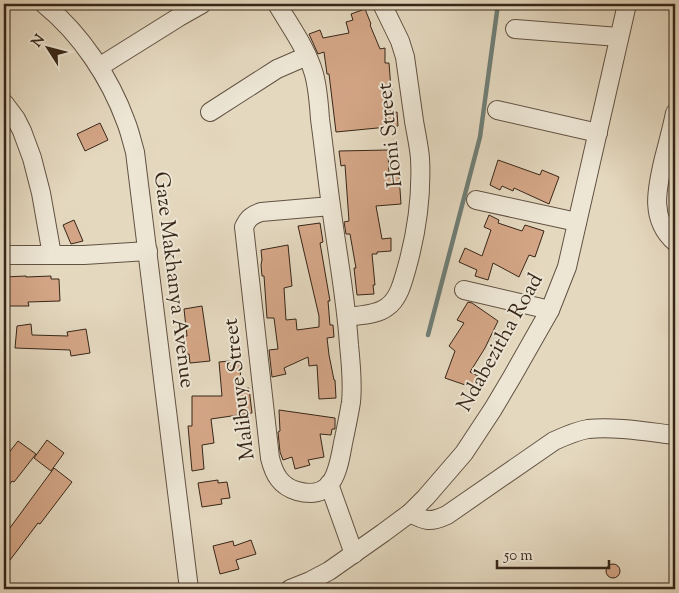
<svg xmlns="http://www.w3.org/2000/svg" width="679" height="593" font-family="'Sorts Mill Goudy',serif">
<rect width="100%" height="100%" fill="#e4d8bf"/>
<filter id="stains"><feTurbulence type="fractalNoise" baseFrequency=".004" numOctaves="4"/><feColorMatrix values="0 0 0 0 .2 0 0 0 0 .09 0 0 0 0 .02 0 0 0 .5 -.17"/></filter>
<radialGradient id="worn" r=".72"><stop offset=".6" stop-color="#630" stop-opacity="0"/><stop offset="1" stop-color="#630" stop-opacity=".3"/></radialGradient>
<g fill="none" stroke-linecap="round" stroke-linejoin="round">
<path stroke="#6f7e76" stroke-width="4.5" d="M 428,335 L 480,137 L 498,4"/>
</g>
<g fill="#d4a687" stroke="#372618">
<path d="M 365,9 L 371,24 L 370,25 L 380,49 L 385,48 L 385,63 L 389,63 L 391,89 L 392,89 L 391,113 L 397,112 L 398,126 L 336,132 L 329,74 L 327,74 L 324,52 L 318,54 L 309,34 L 320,30 L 323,38 L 349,33 L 346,22 L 353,20 L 351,14 Z"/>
<path d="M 100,123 L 108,140 L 85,151 L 77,134 Z"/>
<path d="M 388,150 L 389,177 L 399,175 L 401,204 L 376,206 L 382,239 L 391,238 L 391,251 L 377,252 L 377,254 L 372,254 L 375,285 L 373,285 L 374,294 L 357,295 L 354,268 L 356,268 L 350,234 L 346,234 L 344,222 L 349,221 L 345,165 L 341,166 L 339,151 Z"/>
<path d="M 498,160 L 540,175 L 542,170 L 559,177 L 549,204 L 514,188 L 513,191 L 502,186 L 500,190 L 490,185 Z"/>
<path d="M 489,215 L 499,220 L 498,223 L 522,231 L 525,225 L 544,231 L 535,257 L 529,255 L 519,277 L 493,263 L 488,280 L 475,276 L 477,270 L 459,262 L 465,248 L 482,256 L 491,230 L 484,227 Z"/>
<path d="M 74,220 L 83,241 L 71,244 L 63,225 Z"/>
<path d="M 320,223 L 323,242 L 320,243 L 330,301 L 328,301 L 330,325 L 333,325 L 334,337 L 327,338 L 329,355 L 334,380 L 335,380 L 336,398 L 319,399 L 317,365 L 309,366 L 308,357 L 284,368 L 286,374 L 272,377 L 269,350 L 278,349 L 274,318 L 267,318 L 264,276 L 262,276 L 261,265 L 262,260 L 261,250 L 288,245 L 292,286 L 284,288 L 286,320 L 296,319 L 297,330 L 319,327 L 319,316 L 298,226 Z"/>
<path d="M 26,276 L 26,277 L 51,276 L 51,279 L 59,279 L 60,301 L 28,302 L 29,306 L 4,306 L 4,277 Z"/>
<path d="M 468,302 L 472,303 L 498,321 L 485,348 L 470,372 L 478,376 L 474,388 L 445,378 L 455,351 L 449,346 L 464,323 L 457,320 Z"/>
<path d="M 202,306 L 210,361 L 190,363 L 189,354 L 184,355 L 182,336 L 187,336 L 184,309 Z"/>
<path d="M 31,324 L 32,335 L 68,336 L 67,332 L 86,329 L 90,353 L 71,356 L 70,350 L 15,348 L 17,326 Z"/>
<path d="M 239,360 L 242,389 L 249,388 L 252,413 L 211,419 L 214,443 L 202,445 L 204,469 L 192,471 L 188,426 L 192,426 L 192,396 L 222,396 L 219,362 Z"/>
<path d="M 279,410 L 335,418 L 335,429 L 332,429 L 331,435 L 320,434 L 324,457 L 308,460 L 310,465 L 295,469 L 292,457 L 283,460 L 280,452 L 278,432 L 280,431 Z"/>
<path d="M 47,440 L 64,453 L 51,471 L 34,458 Z"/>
<path d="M 18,441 L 36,454 L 14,482 L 12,481 L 4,492 L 4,459 Z"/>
<path d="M 54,468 L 72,482 L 40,524 L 38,523 L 4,568 L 4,536 Z"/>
<path d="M 218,480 L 218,483 L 227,482 L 230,498 L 221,499 L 222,504 L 202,507 L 198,483 Z"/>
<path d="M 251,540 L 256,554 L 236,560 L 239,569 L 220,574 L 213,546 L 233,541 L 234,546 Z"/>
<circle cx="613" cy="571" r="7"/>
</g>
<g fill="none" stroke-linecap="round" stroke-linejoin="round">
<defs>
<g id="minor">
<path d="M 44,4 C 81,34 110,78 126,122 C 130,132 132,142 135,152 L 189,589"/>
<path d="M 277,4 C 290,26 307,49 314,74 C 318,89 319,104 320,119 C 324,148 327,177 331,206 C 337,252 346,298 349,345 C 351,364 353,383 351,402 C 349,415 346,429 343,443 C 338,470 334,501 297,491 C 280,486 274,474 270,458 L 244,227 C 248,218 252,215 261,212 L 331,206"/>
<path d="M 515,29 L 619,37"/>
<path d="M 99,67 L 179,17 L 202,4"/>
<path d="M 4,103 L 16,119 L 22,131 L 32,158 L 41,193 L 52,255"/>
<path d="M 497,110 L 598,133"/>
<path d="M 210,112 L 277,69 L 307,56"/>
<path d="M 675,113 C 672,128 668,143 664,158 C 657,188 649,219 675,242"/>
<path d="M 476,200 L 577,222"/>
<path d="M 4,255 L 84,255 L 148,251"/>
<path d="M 464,290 L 550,310"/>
<path d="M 347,317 C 360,315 377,315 387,307 C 399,299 403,281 407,267 C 417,231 422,196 420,158 C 419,146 416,133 414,121 C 411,100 408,78 405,57 L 400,41 L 382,4"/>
<path d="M 329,484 L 354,554"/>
<path d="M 410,513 C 425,521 430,523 447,515 L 554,441 C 565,436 576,431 588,429 C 614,426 649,432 675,435"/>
<path d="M 290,589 L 310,581 L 329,571 L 383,533 L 410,513 L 426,497 L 464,453 L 493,409 L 512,377 L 550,310 L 567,267 L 627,4"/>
</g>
</defs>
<use href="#minor" stroke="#625242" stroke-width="20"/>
<use href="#minor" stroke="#ede6d5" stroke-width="18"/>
</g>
<g text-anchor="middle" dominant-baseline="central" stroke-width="4" stroke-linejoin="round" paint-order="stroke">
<g font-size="21" fill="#372618" stroke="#ede6d5">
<text transform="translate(391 135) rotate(-96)">Honi Street</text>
<text transform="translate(173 280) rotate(83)">Gaze Makhanya Avenue</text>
<text transform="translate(501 343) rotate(-61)">Ndabezitha Road</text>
<text transform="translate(240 389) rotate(-97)">Malibuye Street</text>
</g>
</g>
<rect width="679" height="593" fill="none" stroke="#e4d8bf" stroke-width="20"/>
<rect x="5" y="5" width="669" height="583" fill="none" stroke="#372618" stroke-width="2.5"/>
<rect x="10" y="10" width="659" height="573" fill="none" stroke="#372618"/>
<g transform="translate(48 48) rotate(306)" stroke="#ede6d5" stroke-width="4" paint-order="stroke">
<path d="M0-4L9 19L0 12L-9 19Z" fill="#372618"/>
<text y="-8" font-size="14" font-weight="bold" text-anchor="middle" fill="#372618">N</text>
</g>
<path d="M497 560v8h112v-8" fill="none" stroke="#372618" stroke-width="2.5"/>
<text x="504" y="560" font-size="15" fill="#372618" stroke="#ede6d5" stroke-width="4" paint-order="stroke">50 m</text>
<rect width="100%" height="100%" filter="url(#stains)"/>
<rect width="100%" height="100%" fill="url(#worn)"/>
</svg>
